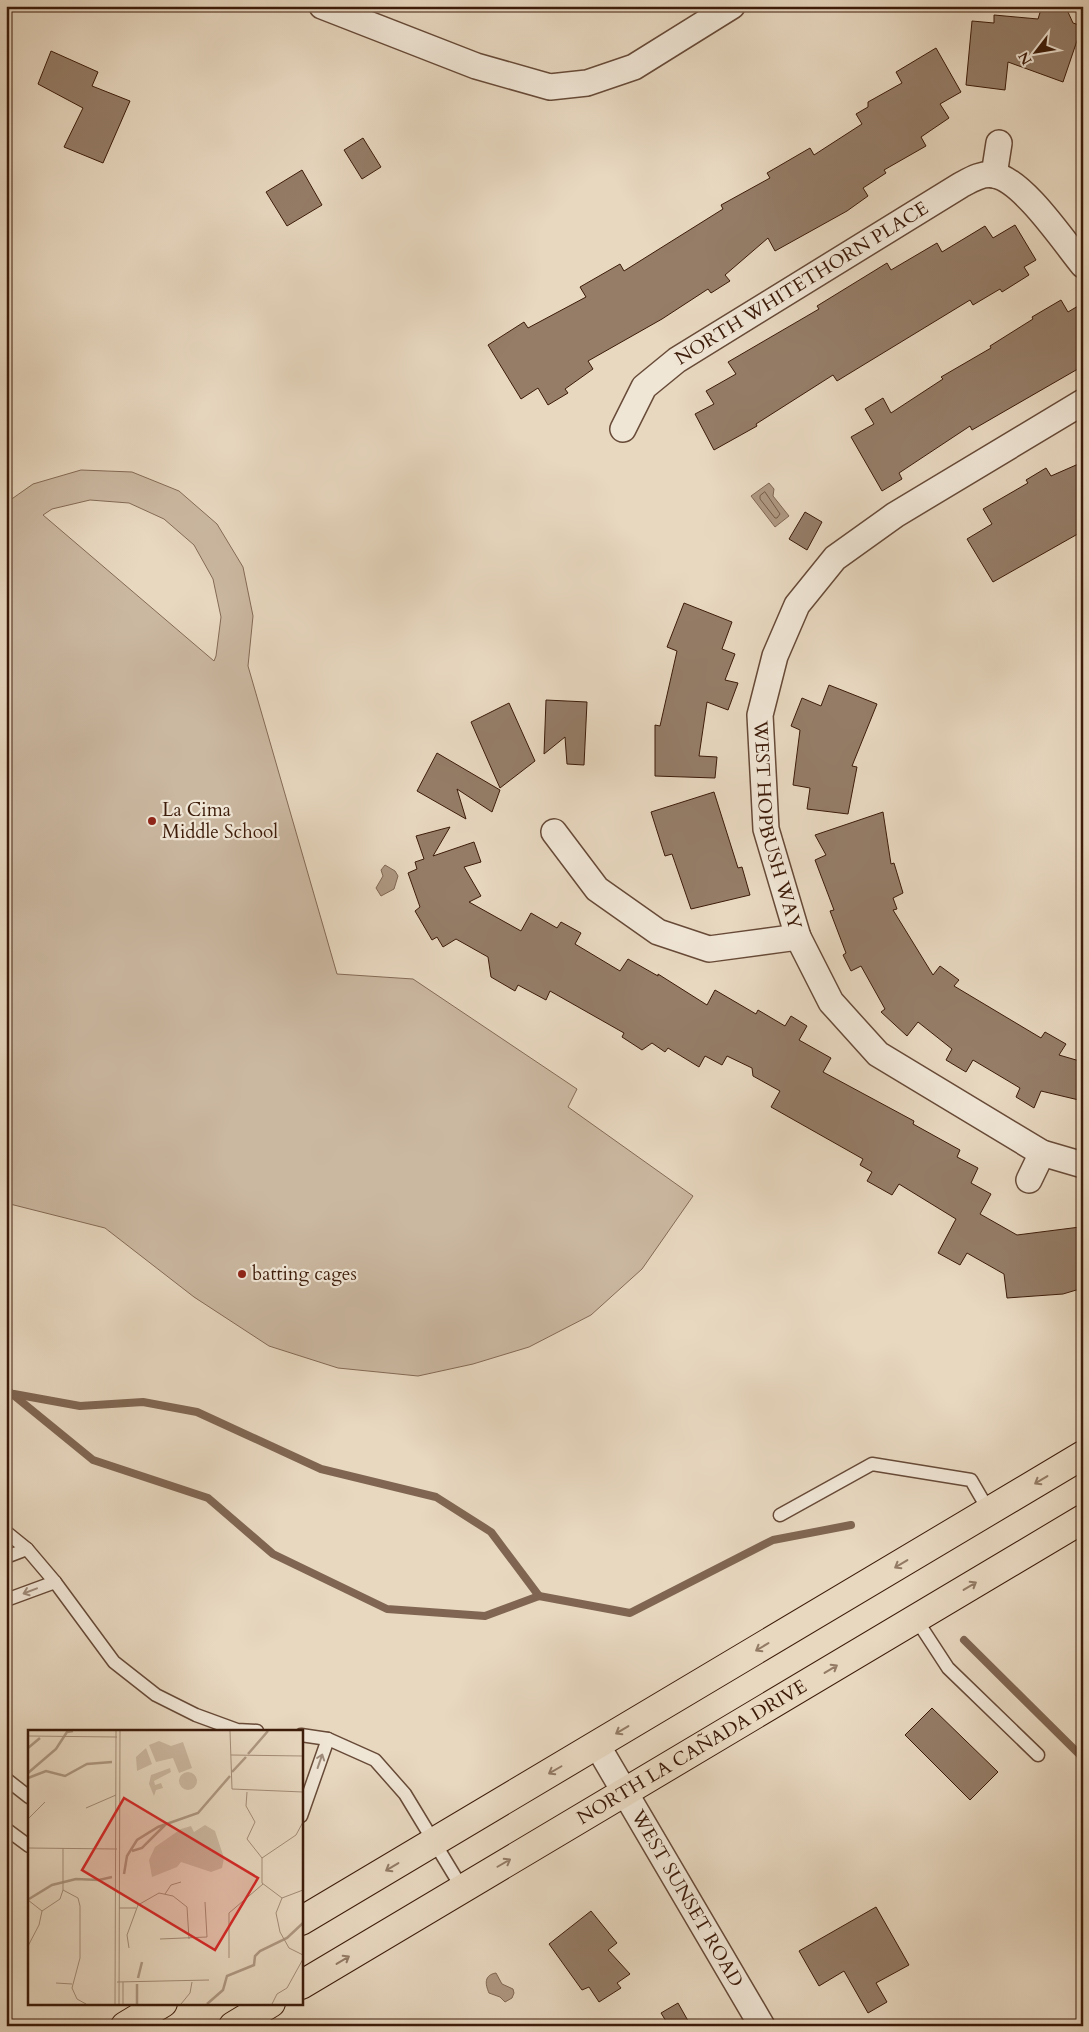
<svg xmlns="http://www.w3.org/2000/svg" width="1089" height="2032" font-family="Cardo,serif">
<rect width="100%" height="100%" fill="#e8d8c0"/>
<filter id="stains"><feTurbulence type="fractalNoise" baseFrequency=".004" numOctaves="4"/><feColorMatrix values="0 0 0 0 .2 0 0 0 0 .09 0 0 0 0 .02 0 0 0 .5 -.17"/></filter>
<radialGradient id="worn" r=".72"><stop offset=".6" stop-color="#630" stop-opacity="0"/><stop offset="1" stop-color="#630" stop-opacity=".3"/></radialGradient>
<path fill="#cbb8a1" stroke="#846a55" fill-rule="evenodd" d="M 81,470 L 132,472 L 179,491 L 217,524 L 243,567 L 253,616 L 248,666 L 337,974 L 413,979 L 577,1089 L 568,1107 L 693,1196 L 642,1269 L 591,1315 L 529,1347 L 473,1364 L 418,1376 L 338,1368 L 269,1346 L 194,1297 L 105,1228 L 6,1203 L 6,503 L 33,484 ZM 90,500 L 129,503 L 164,519 L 194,545 L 213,579 L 221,617 L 216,656 L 214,661 L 43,515 L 52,509 Z"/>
<g fill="#ae9882" stroke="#806652">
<path d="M 769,483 L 774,489 L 773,496 L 789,516 L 775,527 L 751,496 Z"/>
<path d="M 385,865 L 395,871 L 398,876 L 394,889 L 381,896 L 376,888 L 383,876 L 381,870 Z"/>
<path d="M 496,1973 L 502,1984 L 513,1989 L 514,1993 L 512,1998 L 505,2002 L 500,1997 L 489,1993 C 485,1984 484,1975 496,1973 Z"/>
</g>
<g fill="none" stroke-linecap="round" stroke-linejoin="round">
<path stroke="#755a46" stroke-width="1" d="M 765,492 L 780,514 L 777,518 L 775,518 L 760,499 L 760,496 Z"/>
<g stroke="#806652" stroke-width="8">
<path d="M 6,1389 L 93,1460 L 208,1498 L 273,1554 L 387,1609 L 485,1616 L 539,1596 L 630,1613 L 773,1540 L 851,1525"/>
<path d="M 14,1394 L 80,1406 L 143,1402 L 197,1412 L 321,1469 L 436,1497 L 491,1532 L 539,1596"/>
<path d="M 964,1640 L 1083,1758"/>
</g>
</g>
<g fill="#957d68" stroke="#3c1b09">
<path d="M 1042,6 L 1051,6 L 1068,12 L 1073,23 L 1082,26 L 1063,82 L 1008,62 L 1005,90 L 966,85 L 972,21 L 994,23 L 994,15 L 1038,19 Z"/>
<path d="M 936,48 L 961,92 L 940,104 L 949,118 L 921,137 L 926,146 L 884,170 L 886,173 L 863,188 L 868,196 L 847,211 L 775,251 L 768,238 L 725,275 L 730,281 L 711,293 L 708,289 L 662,319 L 588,361 L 593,369 L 565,389 L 568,393 L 548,405 L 538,388 L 521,399 L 488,345 L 524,322 L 528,328 L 586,297 L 580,287 L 620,264 L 624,271 L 723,209 L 721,205 L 770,178 L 767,173 L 810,148 L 814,155 L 862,124 L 856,114 L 868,107 L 868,102 L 902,83 L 896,72 Z"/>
<path d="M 51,51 L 98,72 L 92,86 L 130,101 L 103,163 L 64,147 L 83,108 L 38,84 Z"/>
<path d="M 363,138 L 381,167 L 362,179 L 344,150 Z"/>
<path d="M 302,170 L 322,205 L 287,226 L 266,192 Z"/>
<path d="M 1015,225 L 1036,260 L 1024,267 L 1029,275 L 1002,292 L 1000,289 L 973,305 L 970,300 L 837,381 L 833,375 L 756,424 L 757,426 L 714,450 L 695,414 L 714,404 L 706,391 L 736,374 L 728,362 L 819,309 L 817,306 L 887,263 L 891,270 L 937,243 L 942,252 L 985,226 L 993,238 Z"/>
<path d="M 1061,300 L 1068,312 L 1083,303 L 1083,366 L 972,430 L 970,426 L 899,473 L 902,479 L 882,491 L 851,437 L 874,424 L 865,409 L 883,398 L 891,413 L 943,379 L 941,377 L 991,348 L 990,346 L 1033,319 L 1032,317 Z"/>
<path d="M 1083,462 L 1083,531 L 993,582 L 967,539 L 992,524 L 983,509 L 1028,483 L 1026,480 L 1046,468 L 1051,476 Z"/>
<path d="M 805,512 L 822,522 L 807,550 L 789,539 Z"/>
<path d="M 684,603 L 732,622 L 722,649 L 735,654 L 725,680 L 738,683 L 728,710 L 707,702 L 699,756 L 717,757 L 715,778 L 655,776 L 655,725 L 660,726 L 677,651 L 667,647 Z"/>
<path d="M 829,685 L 877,704 L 852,766 L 857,767 L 848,814 L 807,809 L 810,788 L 793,785 L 800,730 L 791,726 L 802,698 L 821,706 Z"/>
<path d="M 546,700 L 587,702 L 584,765 L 567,764 L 565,737 L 544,754 Z"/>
<path d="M 509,703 L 535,761 L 500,788 L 471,722 Z"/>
<path d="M 437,753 L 500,790 L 492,812 L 457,789 L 466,819 L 417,791 Z"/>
<path d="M 714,792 L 738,868 L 742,867 L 750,895 L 691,909 L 672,854 L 665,856 L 651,812 Z"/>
<path d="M 883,812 L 891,864 L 894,863 L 903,893 L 893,898 L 897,909 L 893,910 L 933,975 L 940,966 L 959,980 L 954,986 L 1041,1038 L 1045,1032 L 1066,1044 L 1059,1055 L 1083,1062 L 1083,1101 L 1041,1091 L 1034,1108 L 1016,1097 L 1020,1088 L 973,1060 L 966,1072 L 946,1060 L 952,1049 L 918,1022 L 907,1036 L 881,1012 L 885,1009 L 861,966 L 851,971 L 843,955 L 846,953 L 830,911 L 834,910 L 815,860 L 826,855 L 815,835 Z"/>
<path d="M 450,827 L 433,856 L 474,842 L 481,862 L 464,867 L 481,896 L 469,902 L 521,931 L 531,913 L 557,928 L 561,922 L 581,933 L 575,944 L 620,971 L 628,959 L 658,976 L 658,974 L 707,1005 L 715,990 L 756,1014 L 758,1010 L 785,1026 L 791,1016 L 807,1026 L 799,1040 L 831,1058 L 823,1072 L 914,1121 L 913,1124 L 960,1150 L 957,1157 L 978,1168 L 971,1183 L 991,1194 L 980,1214 L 1017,1235 L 1080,1227 L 1083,1238 L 1083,1288 L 1063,1294 L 1007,1298 L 1004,1274 L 967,1253 L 960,1265 L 938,1253 L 956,1219 L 899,1184 L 892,1195 L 867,1181 L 872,1172 L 860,1165 L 863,1159 L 771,1107 L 780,1091 L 753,1076 L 752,1068 L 727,1056 L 722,1065 L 705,1056 L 699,1067 L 668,1048 L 665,1052 L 652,1043 L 642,1050 L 622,1037 L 624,1033 L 550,991 L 546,1000 L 518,985 L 515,991 L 491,977 L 488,957 L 456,939 L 443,947 L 437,937 L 432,940 L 415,911 L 420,907 L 408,873 L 417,869 L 415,862 L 424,859 L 416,836 Z"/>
<path d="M 932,1708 L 998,1772 L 970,1800 L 905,1735 Z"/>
<path d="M 876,1907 L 909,1965 L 876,1983 L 887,2002 L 868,2013 L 844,1971 L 819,1986 L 799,1951 Z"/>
<path d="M 591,1911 L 617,1943 L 608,1950 L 630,1974 L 617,1983 L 621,1988 L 599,2002 L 589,1987 L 582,1990 L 549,1944 Z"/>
<path d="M 678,2003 L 691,2026 L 669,2026 L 661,2013 Z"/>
</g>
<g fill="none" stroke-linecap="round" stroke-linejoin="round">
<defs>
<g id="service">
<path d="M 780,1515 L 872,1464 L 971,1480 L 989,1511"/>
<path d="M 6,1532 L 27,1549 L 55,1582 L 114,1662 L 156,1695 L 196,1715 L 237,1730 L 257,1731"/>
<path d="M 6,1557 L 27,1549"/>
<path d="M 6,1600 L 55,1582"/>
<path d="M 916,1619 L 948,1668 L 1038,1755"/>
<path d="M 301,1735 L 328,1739 L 375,1760 L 405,1794 L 462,1888"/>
<path d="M 6,1779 L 29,1797"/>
<path d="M 301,1816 L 328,1739"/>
<path d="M 6,1829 L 29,1846"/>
</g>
<g id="minor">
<path d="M 322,6 L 476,66 L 550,87 L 587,83 L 634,67 L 732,6"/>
<path d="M 994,175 L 999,143"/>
<path id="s1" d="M 1083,402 L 895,515 L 835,558 L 797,605 L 775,656 L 760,715 L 766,829 L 798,937 L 831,1002 L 878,1054 L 1042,1153 L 1083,1165"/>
<path id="s2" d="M 623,429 L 644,387 L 677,360 L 961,185 C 972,179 982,173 994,175 C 1023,180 1064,242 1083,265"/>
<path d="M 554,832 L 597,889 L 658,932 L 709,949 L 798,937"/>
<path d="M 1029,1180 L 1042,1153"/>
<path id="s3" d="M 597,1745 L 762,2026"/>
</g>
<g id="primary">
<path d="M 301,1921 L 1083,1455"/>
<path id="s4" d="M 301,1985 L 1083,1519"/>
<path d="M 125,2026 L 163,2003"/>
<path d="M 233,2026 L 271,2003"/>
</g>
</defs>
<use href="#service" stroke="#674a37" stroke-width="15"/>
<use href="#minor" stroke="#674a37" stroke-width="28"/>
<use href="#primary" stroke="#3c1b09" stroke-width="30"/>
<use href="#service" stroke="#f0e6d6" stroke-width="12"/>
<use href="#minor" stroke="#f0e6d6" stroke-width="25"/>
<use href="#primary" stroke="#e8d8c0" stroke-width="28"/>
</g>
<defs><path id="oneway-shaft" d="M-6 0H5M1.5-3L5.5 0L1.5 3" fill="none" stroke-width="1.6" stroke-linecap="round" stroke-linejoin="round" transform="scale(1.25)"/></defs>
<g stroke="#927a64">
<use href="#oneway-shaft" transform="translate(1041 1480) rotate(149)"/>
<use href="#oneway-shaft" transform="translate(901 1564) rotate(149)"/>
<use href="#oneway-shaft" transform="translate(970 1586) rotate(-31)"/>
<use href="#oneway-shaft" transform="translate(762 1647) rotate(149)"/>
<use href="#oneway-shaft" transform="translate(831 1669) rotate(-31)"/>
<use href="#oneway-shaft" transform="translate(622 1730) rotate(149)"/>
<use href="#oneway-shaft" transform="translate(555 1770) rotate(150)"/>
<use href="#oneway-shaft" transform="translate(504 1863) rotate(-30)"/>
<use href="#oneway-shaft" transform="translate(392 1867) rotate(149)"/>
<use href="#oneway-shaft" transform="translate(343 1960) rotate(-31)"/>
</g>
<g stroke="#9f8b7a">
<use href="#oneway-shaft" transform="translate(30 1591) rotate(159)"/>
<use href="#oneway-shaft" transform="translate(320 1761) rotate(-71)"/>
</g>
<g fill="#8f2418" stroke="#f0e6d6" stroke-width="2">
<circle cx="152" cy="821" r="5"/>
<circle cx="242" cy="1274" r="5"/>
</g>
<g text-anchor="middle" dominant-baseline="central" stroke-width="4.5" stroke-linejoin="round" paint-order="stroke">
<g font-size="19" fill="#3c1b09" stroke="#f0e6d6">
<text stroke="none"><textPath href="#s2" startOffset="236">NORTH WHITETHORN PLACE</textPath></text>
<text stroke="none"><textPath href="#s1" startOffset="582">WEST HOPBUSH WAY</textPath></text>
<text stroke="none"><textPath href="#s4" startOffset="455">NORTH LA CAÑADA DRIVE</textPath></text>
<text stroke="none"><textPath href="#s3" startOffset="178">WEST SUNSET ROAD</textPath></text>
</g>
<g font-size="19" fill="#3c1b09" stroke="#f0e6d6" text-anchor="start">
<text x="162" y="810">La Cima<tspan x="162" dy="22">Middle School</tspan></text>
<text x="252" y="1274">batting cages</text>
</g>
</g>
<g transform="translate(28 1730)">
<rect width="275" height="275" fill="#e8d8c0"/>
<path d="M 131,11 L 143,16 L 155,12 L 164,38 L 151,43 L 145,28 L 128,32 L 121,15 ZM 118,18 L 124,34 L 109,41 L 108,27 ZM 142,38 L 143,42 L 126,51 L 127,55 L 133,53 L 135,58 L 128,60 L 126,66 L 121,54 L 123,45 ZM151 51a9 9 0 1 1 18 0a9 9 0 1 1-18 0ZM 177,95 L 187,101 L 196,128 L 194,138 L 183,142 L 153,132 L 149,137 L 124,147 L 121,130 L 127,117 L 153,99 L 163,96 L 166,102 Z" fill="#cbb8a1"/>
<path fill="none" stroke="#ae9882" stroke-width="2.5" d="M 0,18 L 12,8M 220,24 L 240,1M 204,42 L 218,27M 0,43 L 28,19 L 39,2 L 45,1M 0,48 L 18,41 L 37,46 L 59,34 L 84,32M 104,121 L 114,118 L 137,95M 96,144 L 99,126 L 109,110 L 130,97 L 170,83 L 202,46M 1,169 L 24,155 L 48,149 L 71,150 L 84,147M 110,248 L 114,232M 109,254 L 109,274M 179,274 L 195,260 L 199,246 L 226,235 L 227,226 L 232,221 L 259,208 L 275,193"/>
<path fill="none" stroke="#a38c77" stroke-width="1" d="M 202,1 L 204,59 L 275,62M 0,6 L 89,7M 203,25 L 275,26M 219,62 L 218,76 L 227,92 L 219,109 L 234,128 L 234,153 L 254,168 L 275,160M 58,78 L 88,65M 0,89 L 17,72M 0,118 L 89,119M 35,118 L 35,160 L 50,168 L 52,176 L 52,228 L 44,258 L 49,269 L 58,274M 234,128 L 268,105 L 275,92M 137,164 L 143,155 L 153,152M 254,168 L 248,183 L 252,202 L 261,218 L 275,225M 0,170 L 14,181M 91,178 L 108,178M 132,209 L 179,207 L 177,172M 0,216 L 11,195 L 14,181 L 32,169 L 35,160M 101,218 L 99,205 L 110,175 L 131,163 L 145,166 L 159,177 L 161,209M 201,228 L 201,183 L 235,154M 89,252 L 181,250M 28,253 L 44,254M 87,274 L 88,1M 91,274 L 92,1M 95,274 L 95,252M 153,274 L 162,263 L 164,252M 244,274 L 249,264 L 259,258 L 275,229"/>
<path fill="#d62828" fill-opacity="0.15" stroke="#d62828" stroke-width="2.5" d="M 96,68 L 230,148 L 187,220 L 54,140 Z"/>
<rect width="275" height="275" fill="none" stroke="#3c1b09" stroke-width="2.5"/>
</g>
<rect width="1089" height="2032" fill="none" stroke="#e8d8c0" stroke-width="25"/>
<rect x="8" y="8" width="1074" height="2017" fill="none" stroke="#3c1b09" stroke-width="2.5"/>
<rect x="12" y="12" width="1064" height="2007" fill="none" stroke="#3c1b09"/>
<g transform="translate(1036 52) rotate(239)" stroke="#f0e6d6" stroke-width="4" paint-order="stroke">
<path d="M0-4L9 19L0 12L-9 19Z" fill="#3c1b09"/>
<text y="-8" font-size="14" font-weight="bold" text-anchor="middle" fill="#3c1b09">N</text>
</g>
<rect width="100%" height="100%" filter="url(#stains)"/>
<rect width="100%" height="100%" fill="url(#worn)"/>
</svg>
